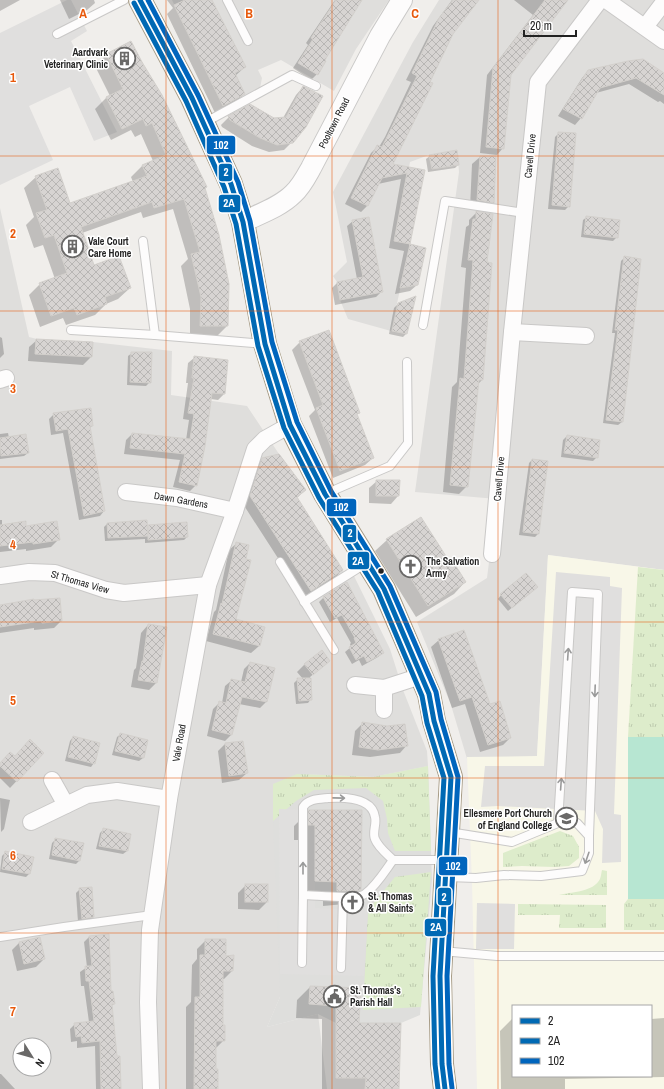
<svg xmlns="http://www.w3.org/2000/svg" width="664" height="1089" font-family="'Archivo Narrow',sans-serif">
<defs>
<pattern id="grass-tufts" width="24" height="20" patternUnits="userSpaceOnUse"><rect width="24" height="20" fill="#ddeccb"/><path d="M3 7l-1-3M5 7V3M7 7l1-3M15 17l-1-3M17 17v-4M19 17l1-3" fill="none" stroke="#bdcaae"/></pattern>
<pattern id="building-cross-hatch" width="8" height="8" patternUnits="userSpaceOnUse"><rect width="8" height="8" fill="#d7d4d2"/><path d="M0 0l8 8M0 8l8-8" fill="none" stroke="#b8b6b4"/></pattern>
</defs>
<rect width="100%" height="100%" fill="#f0eeeb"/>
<g fill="#dfdedc" fill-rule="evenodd">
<path d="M 172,0 L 389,0 L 356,49 L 334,91 L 281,60 L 258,70 L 262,78 L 259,93 L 246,97 L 224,108 Z"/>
<path d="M 439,0 L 664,0 L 664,570 L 548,555 L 537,757 L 468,762 L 451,705 L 417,622 L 487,578 L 497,499 L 415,492 L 459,172 L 457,150 L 429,155 L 410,162 L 395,241 L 410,244 L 391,331 L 348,319 L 340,300 L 337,282 L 333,276 L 347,262 L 333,192 L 413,42 Z"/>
<path d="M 0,208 L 29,337 L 37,339 L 93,342 L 172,351 L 171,395 L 247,406 L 279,454 L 306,490 L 297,497 L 343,570 L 346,578 L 354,576 L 390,649 L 403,690 L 427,751 L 428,766 L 373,777 L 297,774 L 280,997 L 267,1027 L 318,1014 L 327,1089 L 0,1089 ZM 20,1045 L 44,1045 L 44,1069 L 20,1069 Z"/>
</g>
<path fill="#f8f7e8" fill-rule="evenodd" d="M 548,555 L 664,570 L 664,1089 L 477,1089 L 472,882 L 467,757 L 537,756 ZM 513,1006 L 651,1006 L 651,1076 L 513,1076 Z"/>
<path fill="#dededc" d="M 428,766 L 432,880 L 420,1015 L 401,1023 L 336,1023 L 318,1014 L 267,1027 L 280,997 L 273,821 L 273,784 L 297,774 L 373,777 Z"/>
<g fill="url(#grass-tufts)">
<path d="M 638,567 L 664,570 L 664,737 L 628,737 Z"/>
<path d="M 428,766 L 431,851 L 395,851 L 388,833 L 387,819 L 383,801 L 366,788 L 314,790 L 296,801 L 273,821 L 273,784 L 297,774 L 373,777 Z"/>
<path d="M 560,831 L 573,836 L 579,847 L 579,858 L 569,866 L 554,867 L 522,866 L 503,867 L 503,853 Z"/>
<path d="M 602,870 L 607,871 L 607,895 L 559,895 C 571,892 590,892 598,882 C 601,879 601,874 602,870 Z"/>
<path d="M 431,872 L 421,1007 L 363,1010 L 368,910 L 395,877 Z"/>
<path d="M 628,899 L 664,899 L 664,930 L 624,930 L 624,904 Z"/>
<path d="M 518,904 L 606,905 L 606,928 L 559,928 L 560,915 L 518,915 Z"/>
</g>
<rect fill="#b7e6d2" x="628" y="737" width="36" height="162"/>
<g fill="#e0dfde">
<path d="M 67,0 L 71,0 L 87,31 L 71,41 L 117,132 L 94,141 L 70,87 L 29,106 L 53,160 L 0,185 L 0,33 Z"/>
<path d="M 556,572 L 610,577 L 610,586 L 622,588 L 614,814 L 621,815 L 621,862 L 602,863 L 603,829 L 595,811 L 497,806 L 481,807 L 485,766 L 544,766 Z"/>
<path d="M 279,809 L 307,810 L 307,825 L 315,827 L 315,908 L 368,910 L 364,976 L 280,974 Z"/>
<path d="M 477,903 L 515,904 L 514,949 L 476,949 Z"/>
</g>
<g fill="#0003">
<path d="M 0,0 L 20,0 L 0,11 Z"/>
<path d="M 60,0 L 94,0 L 95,3 L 87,10 L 69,19 Z"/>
<path d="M 167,0 L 211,0 L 245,67 L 235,76 L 244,94 L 236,102 L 215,113 L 167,14 L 173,8 Z"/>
<path d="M 335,0 L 361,0 L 323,60 L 325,61 L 317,74 L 311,80 L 293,68 L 308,45 L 306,43 Z"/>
<path d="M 452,0 L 477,0 L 452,34 L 392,165 L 424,171 L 409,245 L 425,249 L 417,285 L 410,291 L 395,294 L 404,251 L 389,248 L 401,179 L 378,184 L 367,206 L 361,212 L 345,204 L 371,153 L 378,146 L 379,147 L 385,137 L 411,82 L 406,80 L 433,26 Z"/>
<path d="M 514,0 L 556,0 L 510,75 L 503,148 L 497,155 L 480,153 L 487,75 L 533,15 Z"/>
<path d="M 131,42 L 204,188 L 227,326 L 216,337 L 190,337 L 190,309 L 181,266 L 188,259 L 173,209 L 143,218 L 141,212 L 82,233 L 94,266 L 130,288 L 118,299 L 106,304 L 95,315 L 66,325 L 63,318 L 40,327 L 29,295 L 40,284 L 55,279 L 43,245 L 34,248 L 26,225 L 34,217 L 24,188 L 36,177 L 70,204 L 133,182 L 131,177 L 142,166 L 153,161 L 141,134 L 135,137 L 131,130 L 111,140 L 95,109 L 106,98 L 110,96 L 95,66 L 106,55 Z"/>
<path d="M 588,71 L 664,74 L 664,104 L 660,101 L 658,102 L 629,84 L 596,93 L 581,118 L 575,125 L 558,116 L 582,78 Z"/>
<path d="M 303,87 L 292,142 L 284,150 L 269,152 L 252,146 L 222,127 L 221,125 L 229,117 L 283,118 L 296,95 Z"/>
<path d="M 559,133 L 569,206 L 565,210 L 548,209 L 555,137 Z"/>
<path d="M 430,156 L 458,165 L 455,168 L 428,172 L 426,159 Z"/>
<path d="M 480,157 L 493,202 L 485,210 L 470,208 L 472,164 Z"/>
<path d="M 477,212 L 486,263 L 482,380 L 477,385 L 467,486 L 459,494 L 443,492 L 452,387 L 457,382 L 466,268 L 461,267 L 466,227 L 469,225 L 469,220 Z"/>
<path d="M 587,217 L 617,237 L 613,241 L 581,237 L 583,220 Z"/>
<path d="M 353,221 L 382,291 L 376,297 L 335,305 L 332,288 L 337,283 L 357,279 L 347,226 Z"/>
<path d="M 625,257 L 622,422 L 618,425 L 603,423 L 615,333 L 612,333 L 621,261 Z"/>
<path d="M 414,298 L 406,334 L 403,337 L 389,334 L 394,308 L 398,304 Z"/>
<path d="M 0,337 L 2,338 L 4,354 L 0,358 Z"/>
<path d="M 37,340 L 92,343 L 91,357 L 83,365 L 28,361 L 29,347 Z"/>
<path d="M 300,342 L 359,412 L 356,415 L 373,458 L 365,465 L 333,478 L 309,416 L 315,410 L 292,350 Z"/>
<path d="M 132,353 L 150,382 L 146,386 L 127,385 L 128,356 Z"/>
<path d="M 194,358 L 227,360 L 224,394 L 218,400 L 211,399 L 196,485 L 190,491 L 173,487 L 180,460 L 124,454 L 126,440 L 132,434 L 186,440 L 189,420 L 183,419 L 188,383 L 186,383 L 188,363 Z"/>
<path d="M 54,414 L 92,426 L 89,429 L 104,511 L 100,516 L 79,520 L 63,433 L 51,435 L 49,419 Z"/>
<path d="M 8,433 L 9,438 L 28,453 L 24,456 L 0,459 L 0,434 Z"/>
<path d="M 567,436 L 597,457 L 593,461 L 561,457 L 563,440 Z"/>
<path d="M 263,458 L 305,490 L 297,498 L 342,570 L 335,578 L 303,597 L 243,504 L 255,466 Z"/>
<path d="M 532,460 L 538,534 L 535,537 L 519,535 L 529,463 Z"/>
<path d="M 377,481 L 398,496 L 391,504 L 369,503 L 369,488 Z"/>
<path d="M 0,520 L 2,520 L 2,525 L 26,527 L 59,539 L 51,547 L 26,551 L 26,549 L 0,552 Z"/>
<path d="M 108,523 L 147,528 L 148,526 L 187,537 L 184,540 L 145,543 L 145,539 L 105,541 L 104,527 Z"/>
<path d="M 387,540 L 451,566 L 465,582 L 454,594 L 416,617 L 375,551 Z"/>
<path d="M 237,543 L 235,620 L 259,646 L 251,653 L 206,641 L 214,612 L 216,610 L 229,550 Z"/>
<path d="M 533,590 L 508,611 L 498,599 L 501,595 Z"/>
<path d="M 324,597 L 383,653 L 378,657 L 362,666 L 359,660 L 352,664 L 345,652 L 351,647 L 350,644 L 351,643 L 337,618 L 330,622 L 319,602 Z"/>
<path d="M 0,605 L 61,621 L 54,628 L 34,630 L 34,628 L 0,633 Z"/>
<path d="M 148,625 L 156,683 L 149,690 L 131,687 L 134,670 L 136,668 L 141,633 Z"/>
<path d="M 439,640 L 489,705 L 510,738 L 503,745 L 480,752 L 465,704 L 452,708 L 431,647 Z"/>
<path d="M 329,661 L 310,677 L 311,699 L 308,703 L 296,704 L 294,683 L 298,679 L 303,679 L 297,672 L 305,664 Z"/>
<path d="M 250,663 L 274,668 L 266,702 L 260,708 L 239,704 L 232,734 L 225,741 L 207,736 L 213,709 L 220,702 L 222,703 L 225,686 L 232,680 L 241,682 L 244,669 Z"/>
<path d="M 363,723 L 407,745 L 400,753 L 370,757 L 352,755 L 355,731 Z"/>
<path d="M 121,734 L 147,741 L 143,758 L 139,761 L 112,755 L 117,737 Z"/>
<path d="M 73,737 L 94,763 L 91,767 L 65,761 L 70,741 Z"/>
<path d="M 225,744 L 247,773 L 239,780 L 222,783 L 218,751 Z"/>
<path d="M 43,753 L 10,788 L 0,778 L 0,764 L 14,757 Z"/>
<path d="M 0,798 L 10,800 L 4,829 L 1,832 Z"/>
<path d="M 309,811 L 360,889 L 345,904 L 323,906 L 323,896 L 300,896 L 301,840 L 294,840 L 294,826 Z"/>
<path d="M 103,830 L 130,835 L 127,851 L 123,854 L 96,849 L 100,833 Z"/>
<path d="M 56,839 L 80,860 L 76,864 L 49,859 L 52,843 Z"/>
<path d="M 6,852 L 30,873 L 26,877 L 0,872 L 2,856 Z"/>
<path d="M 246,885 L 267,885 L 267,902 L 259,910 L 238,909 L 238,893 Z"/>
<path d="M 80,889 L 93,917 L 90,921 L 78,922 L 76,893 Z"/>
<path d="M 89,937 L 114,1004 L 111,1006 L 120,1089 L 96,1089 L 95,1046 L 77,1048 L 77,1041 L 71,1042 L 70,1029 L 75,1024 L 89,1022 L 84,986 L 81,986 L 80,972 L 87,967 L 84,942 Z"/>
<path d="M 206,940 L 225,957 L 232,971 L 224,979 L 222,979 L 222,1026 L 224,1040 L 215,1049 L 215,1070 L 217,1089 L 186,1089 L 186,1007 L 191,1002 L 192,965 L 197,959 L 197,949 Z"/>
<path d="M 20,942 L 44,959 L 36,967 L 17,971 L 12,950 Z"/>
<path d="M 310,987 L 360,989 L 358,1024 L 398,1089 L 322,1089 L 322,1019 L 296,1018 L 297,1000 Z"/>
<path d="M 664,1018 L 664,1077 L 565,1079 L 565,1089 L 501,1089 L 500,1031 L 512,1019 L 513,1019 L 513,1076 L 651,1076 L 651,1019 Z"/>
<path d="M 0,1074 L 1,1074 L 15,1089 L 0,1089 Z"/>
</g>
<g fill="url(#building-cross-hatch)" stroke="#d3d0cc">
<path d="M 185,0 L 212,0 L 246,67 L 235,73 L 245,94 L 223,106 L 174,5 Z"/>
<path d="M 336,0 L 362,0 L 325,60 L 326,61 L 318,75 L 298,63 L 313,39 L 311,38 Z"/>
<path d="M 453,0 L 479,0 L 453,34 L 430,82 L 433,83 L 393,164 L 425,170 L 410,244 L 426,248 L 418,285 L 400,288 L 410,244 L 394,241 L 407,173 L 382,178 L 368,206 L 351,198 L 377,145 L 382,147 L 417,76 L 412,73 L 439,18 Z"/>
<path d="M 545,0 L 568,0 L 511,75 L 504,149 L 486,147 L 493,68 Z"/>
<path d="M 131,41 L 142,62 L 162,95 L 207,187 L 205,188 L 219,235 L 229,284 L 228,326 L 200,326 L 201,297 L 191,254 L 200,252 L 184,199 L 154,208 L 152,202 L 81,227 L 94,265 L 119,256 L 131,288 L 105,297 L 107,304 L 77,315 L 74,308 L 51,316 L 39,283 L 67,273 L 54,235 L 45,238 L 36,213 L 47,210 L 35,176 L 58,168 L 70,203 L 147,176 L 142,165 L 166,155 L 152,123 L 146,126 L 143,119 L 122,129 L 106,97 L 123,89 L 106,54 Z"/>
<path d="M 643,59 L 664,73 L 664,95 L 636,78 L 600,88 L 582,119 L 563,109 L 588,70 L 628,61 Z"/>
<path d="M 303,86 L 323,96 L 306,127 L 293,143 L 277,145 L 260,138 L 230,120 L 228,116 L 250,104 L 274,118 L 286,117 Z"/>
<path d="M 558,132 L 576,133 L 570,207 L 552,205 Z"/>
<path d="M 457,150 L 459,165 L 432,169 L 429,155 Z"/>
<path d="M 480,156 L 496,156 L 494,203 L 477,200 Z"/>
<path d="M 476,211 L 493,214 L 487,262 L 492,263 L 483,380 L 479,380 L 468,487 L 450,485 L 460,378 L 464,379 L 473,260 L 468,260 L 473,219 L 476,219 Z"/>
<path d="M 586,216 L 620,220 L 618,238 L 584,234 Z"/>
<path d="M 369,217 L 383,292 L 340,300 L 337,282 L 363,277 L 352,220 Z"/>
<path d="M 624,256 L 641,259 L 623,422 L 606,420 L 618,330 L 615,330 Z"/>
<path d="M 416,296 L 407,334 L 392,331 L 398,303 Z"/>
<path d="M 329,330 L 360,413 L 357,414 L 374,458 L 340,471 L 316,408 L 323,405 L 299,341 Z"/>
<path d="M 36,339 L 93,342 L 92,357 L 35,354 Z"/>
<path d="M 131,352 L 152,352 L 151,383 L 130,382 Z"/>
<path d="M 194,356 L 228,360 L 225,394 L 212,393 L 205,446 L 197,486 L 179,482 L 185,454 L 130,448 L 132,433 L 190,439 L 194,414 L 188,413 L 194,378 L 192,378 Z"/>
<path d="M 91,408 L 93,426 L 90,426 L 105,511 L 84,516 L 68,429 L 56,431 L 53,413 Z"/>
<path d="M 26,434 L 29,453 L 1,456 L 0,438 Z"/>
<path d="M 567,435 L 600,440 L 598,458 L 564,453 Z"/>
<path d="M 279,454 L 306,490 L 297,497 L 343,570 L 311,591 L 250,496 L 262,458 Z"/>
<path d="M 532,459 L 548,461 L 539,534 L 523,532 Z"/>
<path d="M 376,480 L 400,480 L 399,496 L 376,496 Z"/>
<path d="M 421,517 L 451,564 L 454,563 L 466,582 L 428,606 L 386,539 Z"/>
<path d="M 147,520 L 148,536 L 108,538 L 107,523 Z"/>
<path d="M 26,521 L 26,526 L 57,521 L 60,540 L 33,544 L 33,542 L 0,546 L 0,525 Z"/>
<path d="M 187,522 L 188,537 L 148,540 L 148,525 Z"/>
<path d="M 236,542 L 249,545 L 246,559 L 251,560 L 236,619 L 265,627 L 260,646 L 213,634 L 221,603 L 222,604 Z"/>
<path d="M 526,573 L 538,587 L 512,608 L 500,594 Z"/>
<path d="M 347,582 L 384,653 L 367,662 L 364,656 L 356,660 L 349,647 L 356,643 L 354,638 L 355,638 L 342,615 L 335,618 L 323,597 Z"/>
<path d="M 60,598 L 62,621 L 42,623 L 41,621 L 0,627 L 0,605 L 34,599 L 34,600 Z"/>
<path d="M 148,624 L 167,627 L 157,683 L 138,680 L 142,661 L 143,661 Z"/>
<path d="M 464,630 L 490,704 L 500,701 L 511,738 L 488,745 L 472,697 L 460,701 L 438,639 Z"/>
<path d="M 322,650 L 330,661 L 313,675 L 304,664 Z"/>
<path d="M 250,662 L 275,668 L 267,702 L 242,697 L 232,735 L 212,730 L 219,701 L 226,703 L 231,679 L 245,682 Z"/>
<path d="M 297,678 L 311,678 L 312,700 L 299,701 Z"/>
<path d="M 362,722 L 387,726 L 405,724 L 408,746 L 378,750 L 359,747 Z"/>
<path d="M 120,733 L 148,740 L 144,758 L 115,751 Z"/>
<path d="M 73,736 L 100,743 L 95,764 L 68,757 Z"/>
<path d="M 30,739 L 44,753 L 17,782 L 0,766 L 0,763 L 10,752 L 15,756 Z"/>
<path d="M 243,741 L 248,773 L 229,776 L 225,743 Z"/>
<path d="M 308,810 L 362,810 L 361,890 L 354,891 L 337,891 L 337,882 L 315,881 L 315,825 L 308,825 Z"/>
<path d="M 103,828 L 131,834 L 128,851 L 99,846 Z"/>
<path d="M 55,838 L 84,843 L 80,861 L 52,855 Z"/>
<path d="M 5,851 L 34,857 L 30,874 L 2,869 Z"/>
<rect x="245" y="884" width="23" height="18"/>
<path d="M 92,887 L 94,917 L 82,919 L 79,888 Z"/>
<path d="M 109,934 L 111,991 L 113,991 L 115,1004 L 112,1004 L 117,1056 L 120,1056 L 121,1089 L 101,1089 L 100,1041 L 82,1043 L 81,1036 L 76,1037 L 74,1023 L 94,1021 L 89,981 L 86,981 L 85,966 L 92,966 L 89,936 Z"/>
<path d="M 40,937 L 45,959 L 24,964 L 19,942 Z"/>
<path d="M 205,939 L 226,939 L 226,956 L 234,955 L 233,971 L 223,971 L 223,1025 L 225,1025 L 225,1041 L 216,1041 L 216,1069 L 218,1069 L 218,1089 L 194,1089 L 195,997 L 200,997 L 200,955 L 205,955 Z"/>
<path d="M 310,986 L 361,988 L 359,1023 L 401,1023 L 399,1089 L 365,1089 L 366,1078 L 336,1078 L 336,1006 L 309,1004 Z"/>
</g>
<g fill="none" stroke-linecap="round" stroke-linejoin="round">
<defs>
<g id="service">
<path d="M 227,0 L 248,41"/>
<path d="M 57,34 L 124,0"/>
<path d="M 204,123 L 292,75 L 316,86"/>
<path d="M 143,241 L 155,335"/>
<path d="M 423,325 L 445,201 L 524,213"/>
<path d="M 71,330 L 155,335 L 264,344"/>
<path d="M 325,494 L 390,466 L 408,443 L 407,362"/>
<path d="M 280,562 L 334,650"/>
<path d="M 304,602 L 368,562"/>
<path d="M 558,823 L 572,592 L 598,594 L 589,836"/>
<path d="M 393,860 C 385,871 377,885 365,894 C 358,900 315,895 303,895 L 303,807 C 308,799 318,799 328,798 C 344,797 372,797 375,817 C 377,824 372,832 375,839 C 378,847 387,854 393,860 L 446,860"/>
<path d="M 447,877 L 476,878 L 504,875 L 541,876 L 582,871 L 589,853 L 589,836 L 577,823 L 558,823 L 512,842 L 449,832"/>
<path d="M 0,937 L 64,927 L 152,915"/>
<path d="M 442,951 L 497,956 L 664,956"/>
<path d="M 302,963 L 303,895"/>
<path d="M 341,968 L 343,897"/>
</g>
<g id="minor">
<path d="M 606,0 L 664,41"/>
<path d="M 645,27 L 664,2"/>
<path d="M 512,332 L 586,336"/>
<path d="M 0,380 L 6,378"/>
<path d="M 126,492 L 177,498 L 235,511"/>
<path d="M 492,554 L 512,332 L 538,82 L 600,0"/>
<path d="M 0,576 L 29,572 L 55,573 L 106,590 L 124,593 L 208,585"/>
<path d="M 355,685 L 384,688 L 421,676"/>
<path d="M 384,710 L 384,688"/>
<path d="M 52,780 L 66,805"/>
<path d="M 31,822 L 87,795 L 117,791 L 169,799"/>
<path d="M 151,1089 L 148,1002 L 150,930 L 169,799 L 208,585 L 235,511 L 255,449 L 265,439 L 290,425"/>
</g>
<path id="tertiary" d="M 243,222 C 259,214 280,207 293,194 C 301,187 306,177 311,168 L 380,36 L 402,0"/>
<path id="primary" d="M 140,0 L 192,98 L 231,184 L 243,222 L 265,344 L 290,425 L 325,494 L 384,589 L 429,694 L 434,721 L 451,777 L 440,976 L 442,1064 L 445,1089"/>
</defs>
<use href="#service" stroke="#c9c8c7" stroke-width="10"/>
<use href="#minor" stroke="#c9c8c7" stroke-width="18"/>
<use href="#tertiary" stroke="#c9c8c7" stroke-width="22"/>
<use href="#primary" stroke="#a79c86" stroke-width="24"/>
<use href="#service" stroke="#fdfcfc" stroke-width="8"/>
<use href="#minor" stroke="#fdfcfc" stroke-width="16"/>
<use href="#tertiary" stroke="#fdfcfc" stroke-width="20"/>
<use href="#primary" stroke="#f3ede7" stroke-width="22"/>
<defs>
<path id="bus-1" d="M 140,0 L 192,98 L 231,184 L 243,222 L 265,344 L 290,425 L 325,494 L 384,589 L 429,694 L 434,721 L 451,777 L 440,976 L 442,1064 L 445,1089"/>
<path id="bus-2" d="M 134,3 L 186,101 L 224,187 L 236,224 L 258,346 L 284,428 L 319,498 L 378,592 L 422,696 L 427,723 L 444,778 L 433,976 L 435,1064 L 438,1089"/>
<path id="bus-3" d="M 148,0 L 198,95 L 238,182 L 250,221 L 272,342 L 297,422 L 331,491 L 390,586 L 436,692 L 441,719 L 458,777 L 447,976 L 449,1064 L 452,1088"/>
</defs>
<use href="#bus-1" stroke="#fff" stroke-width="8"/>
<use href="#bus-2" stroke="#fff" stroke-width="8"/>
<use href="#bus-3" stroke="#fff" stroke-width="8"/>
<use href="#bus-1" stroke="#0069b4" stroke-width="5"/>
<use href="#bus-2" stroke="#0069b4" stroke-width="5"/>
<use href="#bus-3" stroke="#0065bd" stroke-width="5"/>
</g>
<defs><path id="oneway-shaft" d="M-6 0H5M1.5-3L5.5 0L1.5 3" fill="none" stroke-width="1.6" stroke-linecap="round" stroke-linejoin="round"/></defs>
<g stroke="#9a9a9a">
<use href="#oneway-shaft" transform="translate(568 654) rotate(-86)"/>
<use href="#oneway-shaft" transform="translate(595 691) rotate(92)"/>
<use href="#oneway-shaft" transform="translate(561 784) rotate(-86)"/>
<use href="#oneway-shaft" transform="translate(339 798) rotate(1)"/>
<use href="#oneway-shaft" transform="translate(587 858) rotate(109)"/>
<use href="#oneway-shaft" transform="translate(303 868) rotate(-90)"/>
</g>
<path fill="none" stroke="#e8590c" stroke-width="1" stroke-opacity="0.55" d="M 166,0 L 166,1089M 332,0 L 332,1089M 498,0 L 498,1089M 0,156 L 664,156M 0,311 L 664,311M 0,467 L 664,467M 0,622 L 664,622M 0,778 L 664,778M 0,933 L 664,933"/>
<defs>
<symbol id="building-ring" viewBox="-11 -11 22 22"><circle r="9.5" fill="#fff" stroke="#6a6968" stroke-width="1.5"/><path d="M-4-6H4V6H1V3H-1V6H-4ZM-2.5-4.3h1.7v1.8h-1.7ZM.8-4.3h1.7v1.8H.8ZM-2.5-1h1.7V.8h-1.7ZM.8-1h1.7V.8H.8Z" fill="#6a6968"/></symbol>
<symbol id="church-ring" viewBox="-11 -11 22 22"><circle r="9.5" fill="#fff" stroke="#6a6968" stroke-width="1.5"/><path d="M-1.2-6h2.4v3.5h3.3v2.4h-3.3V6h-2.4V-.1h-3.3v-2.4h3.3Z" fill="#6a6968"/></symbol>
<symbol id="school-ring" viewBox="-11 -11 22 22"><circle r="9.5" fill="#fff" stroke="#6a6968" stroke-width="1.5"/><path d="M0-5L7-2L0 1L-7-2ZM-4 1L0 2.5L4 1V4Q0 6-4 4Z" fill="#6a6968"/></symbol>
<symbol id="civic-ring" viewBox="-11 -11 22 22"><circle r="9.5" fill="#fff" stroke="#6a6968" stroke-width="1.5"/><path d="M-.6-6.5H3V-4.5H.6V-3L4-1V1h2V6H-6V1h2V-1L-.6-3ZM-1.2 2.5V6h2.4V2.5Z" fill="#6a6968"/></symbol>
</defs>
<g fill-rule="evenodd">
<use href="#building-ring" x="112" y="46" width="25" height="25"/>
<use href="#building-ring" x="60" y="234" width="25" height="25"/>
<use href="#church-ring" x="398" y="554" width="25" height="25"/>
<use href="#school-ring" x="554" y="806" width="25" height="25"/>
<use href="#church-ring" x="340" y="890" width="25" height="25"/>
<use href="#civic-ring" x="322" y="984" width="25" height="25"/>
</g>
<circle fill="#222" stroke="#fff" stroke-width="1.5" cx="381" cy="571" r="3.5"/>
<g text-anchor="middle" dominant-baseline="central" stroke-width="3" stroke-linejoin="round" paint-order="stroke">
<g font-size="10" font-weight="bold" fill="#222" stroke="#fff" text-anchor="start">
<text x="108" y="52" text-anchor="end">Aardvark<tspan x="108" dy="12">Veterinary Clinic</tspan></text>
<text x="88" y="241">Vale Court<tspan x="88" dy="12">Care Home</tspan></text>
<text x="426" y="561">The Salvation<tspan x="426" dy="12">Army</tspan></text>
<text x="552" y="813" text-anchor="end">Ellesmere Port Church<tspan x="552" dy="12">of England College</tspan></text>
<text x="368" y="896">St. Thomas<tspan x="368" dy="12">&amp; All Saints</tspan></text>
<text x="350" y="990">St. Thomas's<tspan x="350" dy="12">Parish Hall</tspan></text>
</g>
<g font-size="10" fill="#222" stroke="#fff">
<text transform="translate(334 123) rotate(-63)">Pooltown Road</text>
<text transform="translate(530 156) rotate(-84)">Cavell Drive</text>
<text transform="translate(499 479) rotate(-85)">Cavell Drive</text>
<text transform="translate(181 500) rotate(10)">Dawn Gardens</text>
<text transform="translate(80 582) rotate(16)">St Thomas View</text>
<text transform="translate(179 743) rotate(-80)">Vale Road</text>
</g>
</g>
<g font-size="13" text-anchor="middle" font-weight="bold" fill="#e8590c" stroke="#fff" stroke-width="3" stroke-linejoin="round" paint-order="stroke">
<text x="83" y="18">A</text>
<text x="249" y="18">B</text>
<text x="415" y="18">C</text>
<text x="13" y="82">1</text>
<text x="13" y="238">2</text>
<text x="13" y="393">3</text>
<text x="13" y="549">4</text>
<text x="13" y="705">5</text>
<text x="13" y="860">6</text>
<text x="13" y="1016">7</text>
</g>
<g stroke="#fff" stroke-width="1.5">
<rect x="206" y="135" width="30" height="20" rx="4" fill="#0065bd"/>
<rect x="218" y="163" width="15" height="19" rx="4" fill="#0069b4"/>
<rect x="218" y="194" width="23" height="19" rx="4" fill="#0069b4"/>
<rect x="326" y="498" width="31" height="19" rx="4" fill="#0065bd"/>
<rect x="342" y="524" width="15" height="19" rx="4" fill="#0069b4"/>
<rect x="347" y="551" width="23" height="19" rx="4" fill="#0069b4"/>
<rect x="438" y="856" width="30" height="20" rx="4" fill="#0065bd"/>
<rect x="437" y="887" width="15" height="19" rx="4" fill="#0069b4"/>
<rect x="424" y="918" width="23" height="19" rx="4" fill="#0069b4"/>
</g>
<g font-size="11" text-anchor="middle" font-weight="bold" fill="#fff">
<text x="221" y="149">102</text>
<text x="226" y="176">2</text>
<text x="229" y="207">2A</text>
<text x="341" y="511">102</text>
<text x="350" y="537">2</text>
<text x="358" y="565">2A</text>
<text x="453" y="870">102</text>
<text x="444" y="901">2</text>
<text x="436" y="931">2A</text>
</g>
<rect x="512" y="1005" width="140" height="72" fill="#ffffff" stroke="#a7a7a7"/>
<rect x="520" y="1018" width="20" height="6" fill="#0069b4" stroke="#a7a7a7"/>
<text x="548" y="1025" font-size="12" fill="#222222">2</text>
<rect x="520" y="1038" width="20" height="6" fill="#0069b4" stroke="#a7a7a7"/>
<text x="548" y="1045" font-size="12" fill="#222222">2A</text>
<rect x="520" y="1058" width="20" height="6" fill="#0065bd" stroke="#a7a7a7"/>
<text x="548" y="1065" font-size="12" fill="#222222">102</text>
<g transform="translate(32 1057) rotate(127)"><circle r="19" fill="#ffffff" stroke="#a7a7a7"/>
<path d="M0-3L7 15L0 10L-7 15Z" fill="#6a6968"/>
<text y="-6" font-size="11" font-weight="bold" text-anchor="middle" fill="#222222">N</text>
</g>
<path d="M524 30v6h52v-6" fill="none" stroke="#222222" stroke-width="2"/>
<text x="530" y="30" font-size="12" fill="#222222" stroke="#ffffff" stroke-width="3" paint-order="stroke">20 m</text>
</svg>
